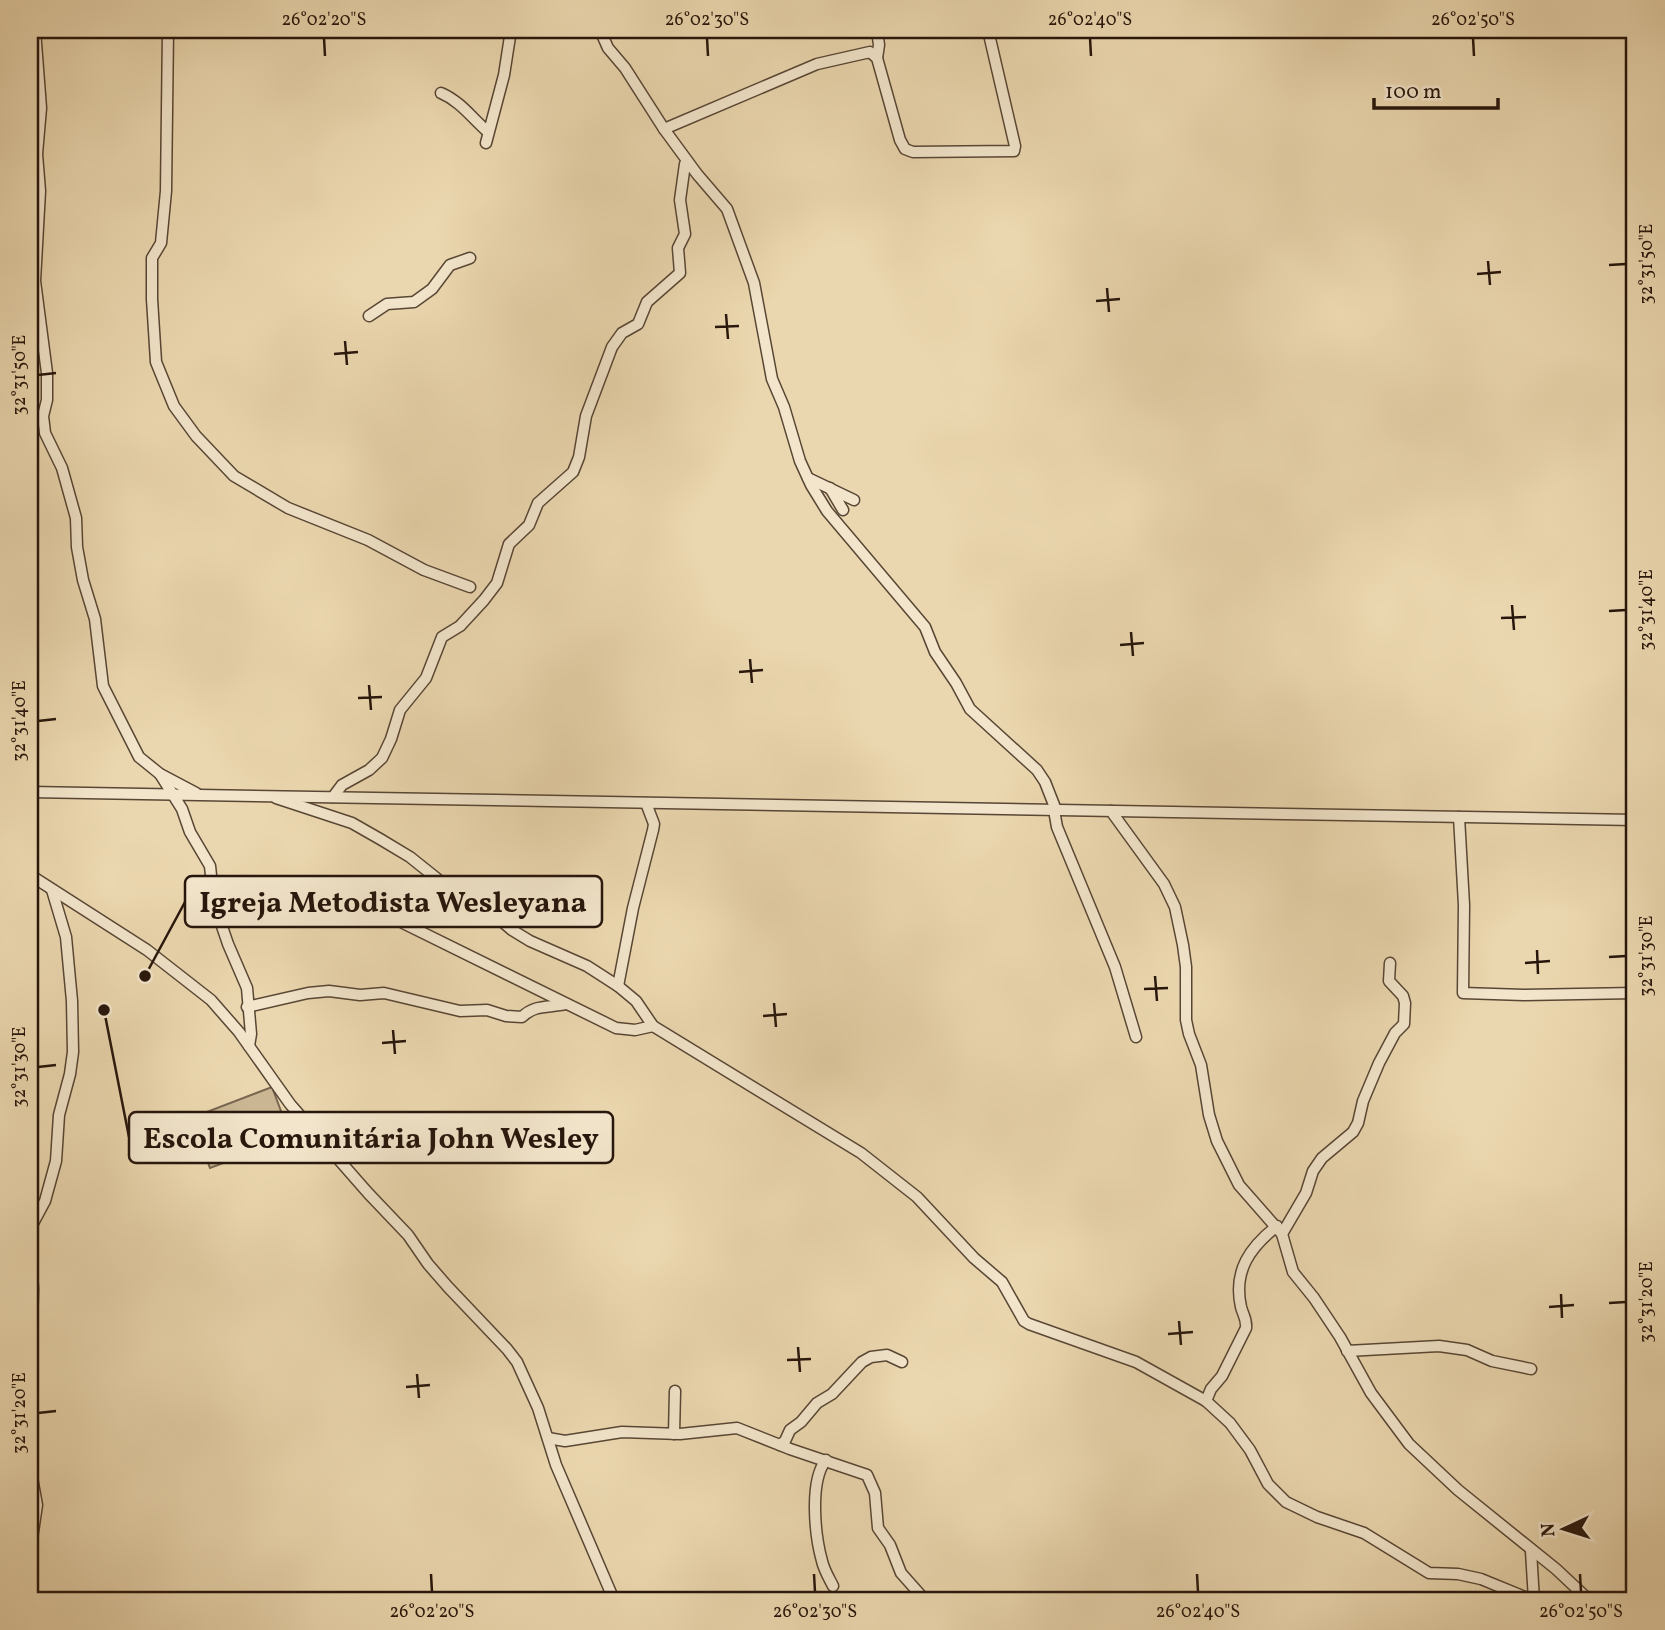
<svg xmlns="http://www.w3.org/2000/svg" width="1665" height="1630" font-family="Vollkorn,serif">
<rect width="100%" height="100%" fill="#ebd7af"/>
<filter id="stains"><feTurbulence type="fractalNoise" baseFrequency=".00286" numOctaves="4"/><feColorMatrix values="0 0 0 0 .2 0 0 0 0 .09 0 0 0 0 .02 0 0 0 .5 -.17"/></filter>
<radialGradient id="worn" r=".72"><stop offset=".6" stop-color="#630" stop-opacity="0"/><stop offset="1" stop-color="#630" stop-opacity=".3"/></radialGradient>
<path fill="#cab693" stroke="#786650" stroke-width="2" d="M 272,1087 L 291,1138 L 210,1168 L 191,1118 Z"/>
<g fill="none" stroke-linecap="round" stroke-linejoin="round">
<defs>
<g id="minor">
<path d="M 35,30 L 41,108 L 37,154 L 40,191 L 35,281 L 47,373 L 47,400 L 43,416 L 45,433 L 62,468 L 76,518 L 77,547 L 83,580 L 95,619 L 103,686 L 139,757 L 160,774 L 196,793"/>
<path d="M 168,30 L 166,191 L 161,243 L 152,258 L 152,299 L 156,362 L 174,406 L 196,436 L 234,476 L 288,508 L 368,540 L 424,570 L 470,587"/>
<path d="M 600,30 L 608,48 L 625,68 L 664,129 L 697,174 L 727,209 L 754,283 L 772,379 L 784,407 L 800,461 L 811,485 L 827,511 L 925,627 L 935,652 L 956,683 L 970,709 L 1037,770 L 1045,782 L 1056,810"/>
<path d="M 877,30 L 879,45 L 877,58"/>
<path d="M 441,93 C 460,101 472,118 488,132"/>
<path d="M 664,129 L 817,64 L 870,52 L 877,58 L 900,140 L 905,149 L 913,152 L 1014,151 L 1015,146 L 988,30"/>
<path d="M 486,143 L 504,75 L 511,30"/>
<path d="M 369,316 L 387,304 L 414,302 L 432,289 L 450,265 L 470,258"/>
<path d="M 808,478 L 854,500"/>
<path d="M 830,488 L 843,510"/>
<path d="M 160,774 L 182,809 L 190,832 L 210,866 L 214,903 L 228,944 L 247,988 L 251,1034 L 249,1046"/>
<path d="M 30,792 L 1635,820"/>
<path d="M 333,797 L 342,785 L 369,770 L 382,758 L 391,739 L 400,710 L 426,678 L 442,637 L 460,626 L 484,600 L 497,583 L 509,544 L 529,525 L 538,503 L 573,472 L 579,457 L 586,416 L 612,347 L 622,333 L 638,324 L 647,302 L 680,273 L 678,248 L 685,234 L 680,200 L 685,164 L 687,161"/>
<path d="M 276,798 L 352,823 L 380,839 L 410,857 L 455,893 L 484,906 L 512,930 L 530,941 L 587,966 L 618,986 L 636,1001 L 653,1026 L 861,1153 L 917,1197 L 974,1258 L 1002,1282 L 1024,1321 L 1029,1324 L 1136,1362 L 1206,1401 L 1230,1423 L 1250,1450 L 1268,1484 L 1286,1502 L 1317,1517 L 1364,1533 L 1429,1573 L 1458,1574 L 1481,1579 L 1532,1600"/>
<path d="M 1054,810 L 1057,827 L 1115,967 L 1136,1037"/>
<path d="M 1111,811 L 1164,884 L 1175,907 L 1183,945 L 1186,967 L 1186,1020 L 1189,1034 L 1201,1065 L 1209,1115 L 1217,1141 L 1239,1185 L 1282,1234 L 1293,1272 L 1314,1298 L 1340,1337 L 1371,1393 L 1409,1444 L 1458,1490 L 1556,1569 L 1589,1600"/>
<path d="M 1459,817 L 1464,905 L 1463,993 L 1524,995 L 1635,993"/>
<path d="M 30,875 L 147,950 L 211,1000 L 239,1032 L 290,1104 L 368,1193 L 408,1235 L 428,1264 L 448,1287 L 507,1349 L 517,1362 L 538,1408 L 556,1465 L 614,1600"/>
<path d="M 403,923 L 616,1028 L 635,1030 L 653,1026"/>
<path d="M 618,986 L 633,908 L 653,830 L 654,824 L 646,803"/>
<path d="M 247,1007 L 308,993 L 329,991 L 360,995 L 384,993 L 460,1011 L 487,1010 L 506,1016 L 522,1017 C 535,1004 549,1008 566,1004"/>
<path d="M 30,1229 L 45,1201 L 56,1161 L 59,1115 L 70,1074 L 73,1052 L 72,1001 L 66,937 L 52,890"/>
<path d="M 1282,1234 L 1306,1193 L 1313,1171 L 1322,1158 L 1353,1132 L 1358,1123 L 1363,1101 L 1379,1063 L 1395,1033 L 1404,1024 L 1405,1003 L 1403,996 L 1389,981 L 1390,963"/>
<path d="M 30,1248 L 33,1289 L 30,1387"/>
<path d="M 1347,1351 L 1439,1346 L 1467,1350 L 1492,1361 L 1531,1369"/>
<path d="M 1206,1401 L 1211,1389 L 1222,1376 L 1246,1328 C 1247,1319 1243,1315 1241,1307 C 1233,1271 1250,1247 1277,1226"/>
<path d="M 674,1434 L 675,1391"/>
<path d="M 548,1438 L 565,1441 L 622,1432 L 680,1434 L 737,1428 L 790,1449 L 867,1475 L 875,1493 L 878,1528 L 890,1545 L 901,1573 L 925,1600"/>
<path d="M 780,1445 L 785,1441 L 790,1430 L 801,1422 L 817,1403 L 832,1394 L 862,1362 L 871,1357 L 887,1355 L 902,1362"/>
<path d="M 826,1460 C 809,1481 815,1536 822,1561 C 824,1570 829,1578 833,1586"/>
<path d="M 30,1467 L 37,1505 L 30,1552"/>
<path d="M 1531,1551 L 1534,1600"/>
</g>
</defs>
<use href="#minor" stroke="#584635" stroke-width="13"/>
<use href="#minor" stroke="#f2e5cb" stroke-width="10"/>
</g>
<path fill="none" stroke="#27160c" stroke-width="2.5" d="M 324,38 L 325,56M 707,38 L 708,56M 1090,38 L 1091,56M 1473,38 L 1474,56M 1488,261 L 1490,285M 1609,265 L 1626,264M 1477,274 L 1501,272M 1107,288 L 1109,312M 1096,301 L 1120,299M 726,314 L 728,339M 715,327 L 739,326M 345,341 L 347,365M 334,354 L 358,352M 38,375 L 56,373M 1512,605 L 1514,630M 1609,611 L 1626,610M 1501,618 L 1526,617M 1131,632 L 1133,656M 1120,645 L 1144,643M 750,659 L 752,683M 739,672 L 763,670M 369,685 L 371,710M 358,698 L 382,697M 38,721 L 56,719M 1537,950 L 1538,974M 1609,957 L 1626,956M 1525,963 L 1550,961M 1155,976 L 1157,1001M 1144,989 L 1168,988M 774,1003 L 776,1027M 763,1016 L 787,1014M 393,1030 L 395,1054M 382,1043 L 406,1041M 38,1067 L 56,1065M 1561,1294 L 1562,1318M 1609,1303 L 1626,1302M 1549,1307 L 1574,1305M 1179,1321 L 1181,1345M 1168,1334 L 1193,1332M 798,1347 L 800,1372M 787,1360 L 811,1359M 417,1374 L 419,1398M 406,1387 L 430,1385M 38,1413 L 56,1411M 431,1574 L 432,1592M 814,1574 L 815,1592M 1197,1574 L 1198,1592M 1580,1574 L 1581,1592"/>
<path fill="none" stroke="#27160c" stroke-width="2.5" d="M145 976L185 902M104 1010L129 1137"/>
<g fill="#27160c" stroke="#f2e5cb" stroke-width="2.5">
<circle cx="145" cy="976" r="7"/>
<circle cx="104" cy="1010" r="7"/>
</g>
<g fill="#f2e5cb" stroke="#27160c" stroke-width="2.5">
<rect x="185" y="876" width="417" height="51" rx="7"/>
<rect x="129" y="1112" width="484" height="51" rx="7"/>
</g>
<g font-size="30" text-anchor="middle" font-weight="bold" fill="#27160c">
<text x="393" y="912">Igreja Metodista Wesleyana</text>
<text x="371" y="1148">Escola Comunitária John Wesley</text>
</g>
<rect width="1665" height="1630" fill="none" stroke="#ebd7af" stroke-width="77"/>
<g transform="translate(1564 1529) rotate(266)" stroke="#f2e5cb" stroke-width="5" paint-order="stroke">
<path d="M0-5L12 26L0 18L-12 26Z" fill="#27160c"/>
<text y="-10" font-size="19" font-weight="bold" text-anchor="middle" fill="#27160c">N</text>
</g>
<path d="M1374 98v10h124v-10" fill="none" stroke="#27160c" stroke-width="3.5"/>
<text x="1385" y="98" font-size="21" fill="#27160c" stroke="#f2e5cb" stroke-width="5" paint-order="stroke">100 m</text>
<rect x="38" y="38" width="1588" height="1554" fill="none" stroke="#27160c" stroke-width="2.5"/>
<g font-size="18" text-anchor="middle" fill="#27160c">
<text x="324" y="25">26°02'20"S</text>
<text x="707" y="25">26°02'30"S</text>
<text x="1090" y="25">26°02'40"S</text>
<text x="1473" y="25">26°02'50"S</text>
<text transform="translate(1646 264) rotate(-90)" y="6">32°31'50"E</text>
<text transform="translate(19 375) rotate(-90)" y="6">32°31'50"E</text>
<text transform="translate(1646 610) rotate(-90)" y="6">32°31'40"E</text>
<text transform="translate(19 721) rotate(-90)" y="6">32°31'40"E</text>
<text transform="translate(1646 956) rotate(-90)" y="6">32°31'30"E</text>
<text transform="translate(19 1067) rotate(-90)" y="6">32°31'30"E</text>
<text transform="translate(1646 1302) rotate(-90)" y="6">32°31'20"E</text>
<text transform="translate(19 1413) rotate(-90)" y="6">32°31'20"E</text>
<text x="432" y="1617">26°02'20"S</text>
<text x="815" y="1617">26°02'30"S</text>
<text x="1198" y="1617">26°02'40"S</text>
<text x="1581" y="1617">26°02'50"S</text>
</g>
<rect width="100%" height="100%" filter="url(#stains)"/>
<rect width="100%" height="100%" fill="url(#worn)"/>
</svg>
